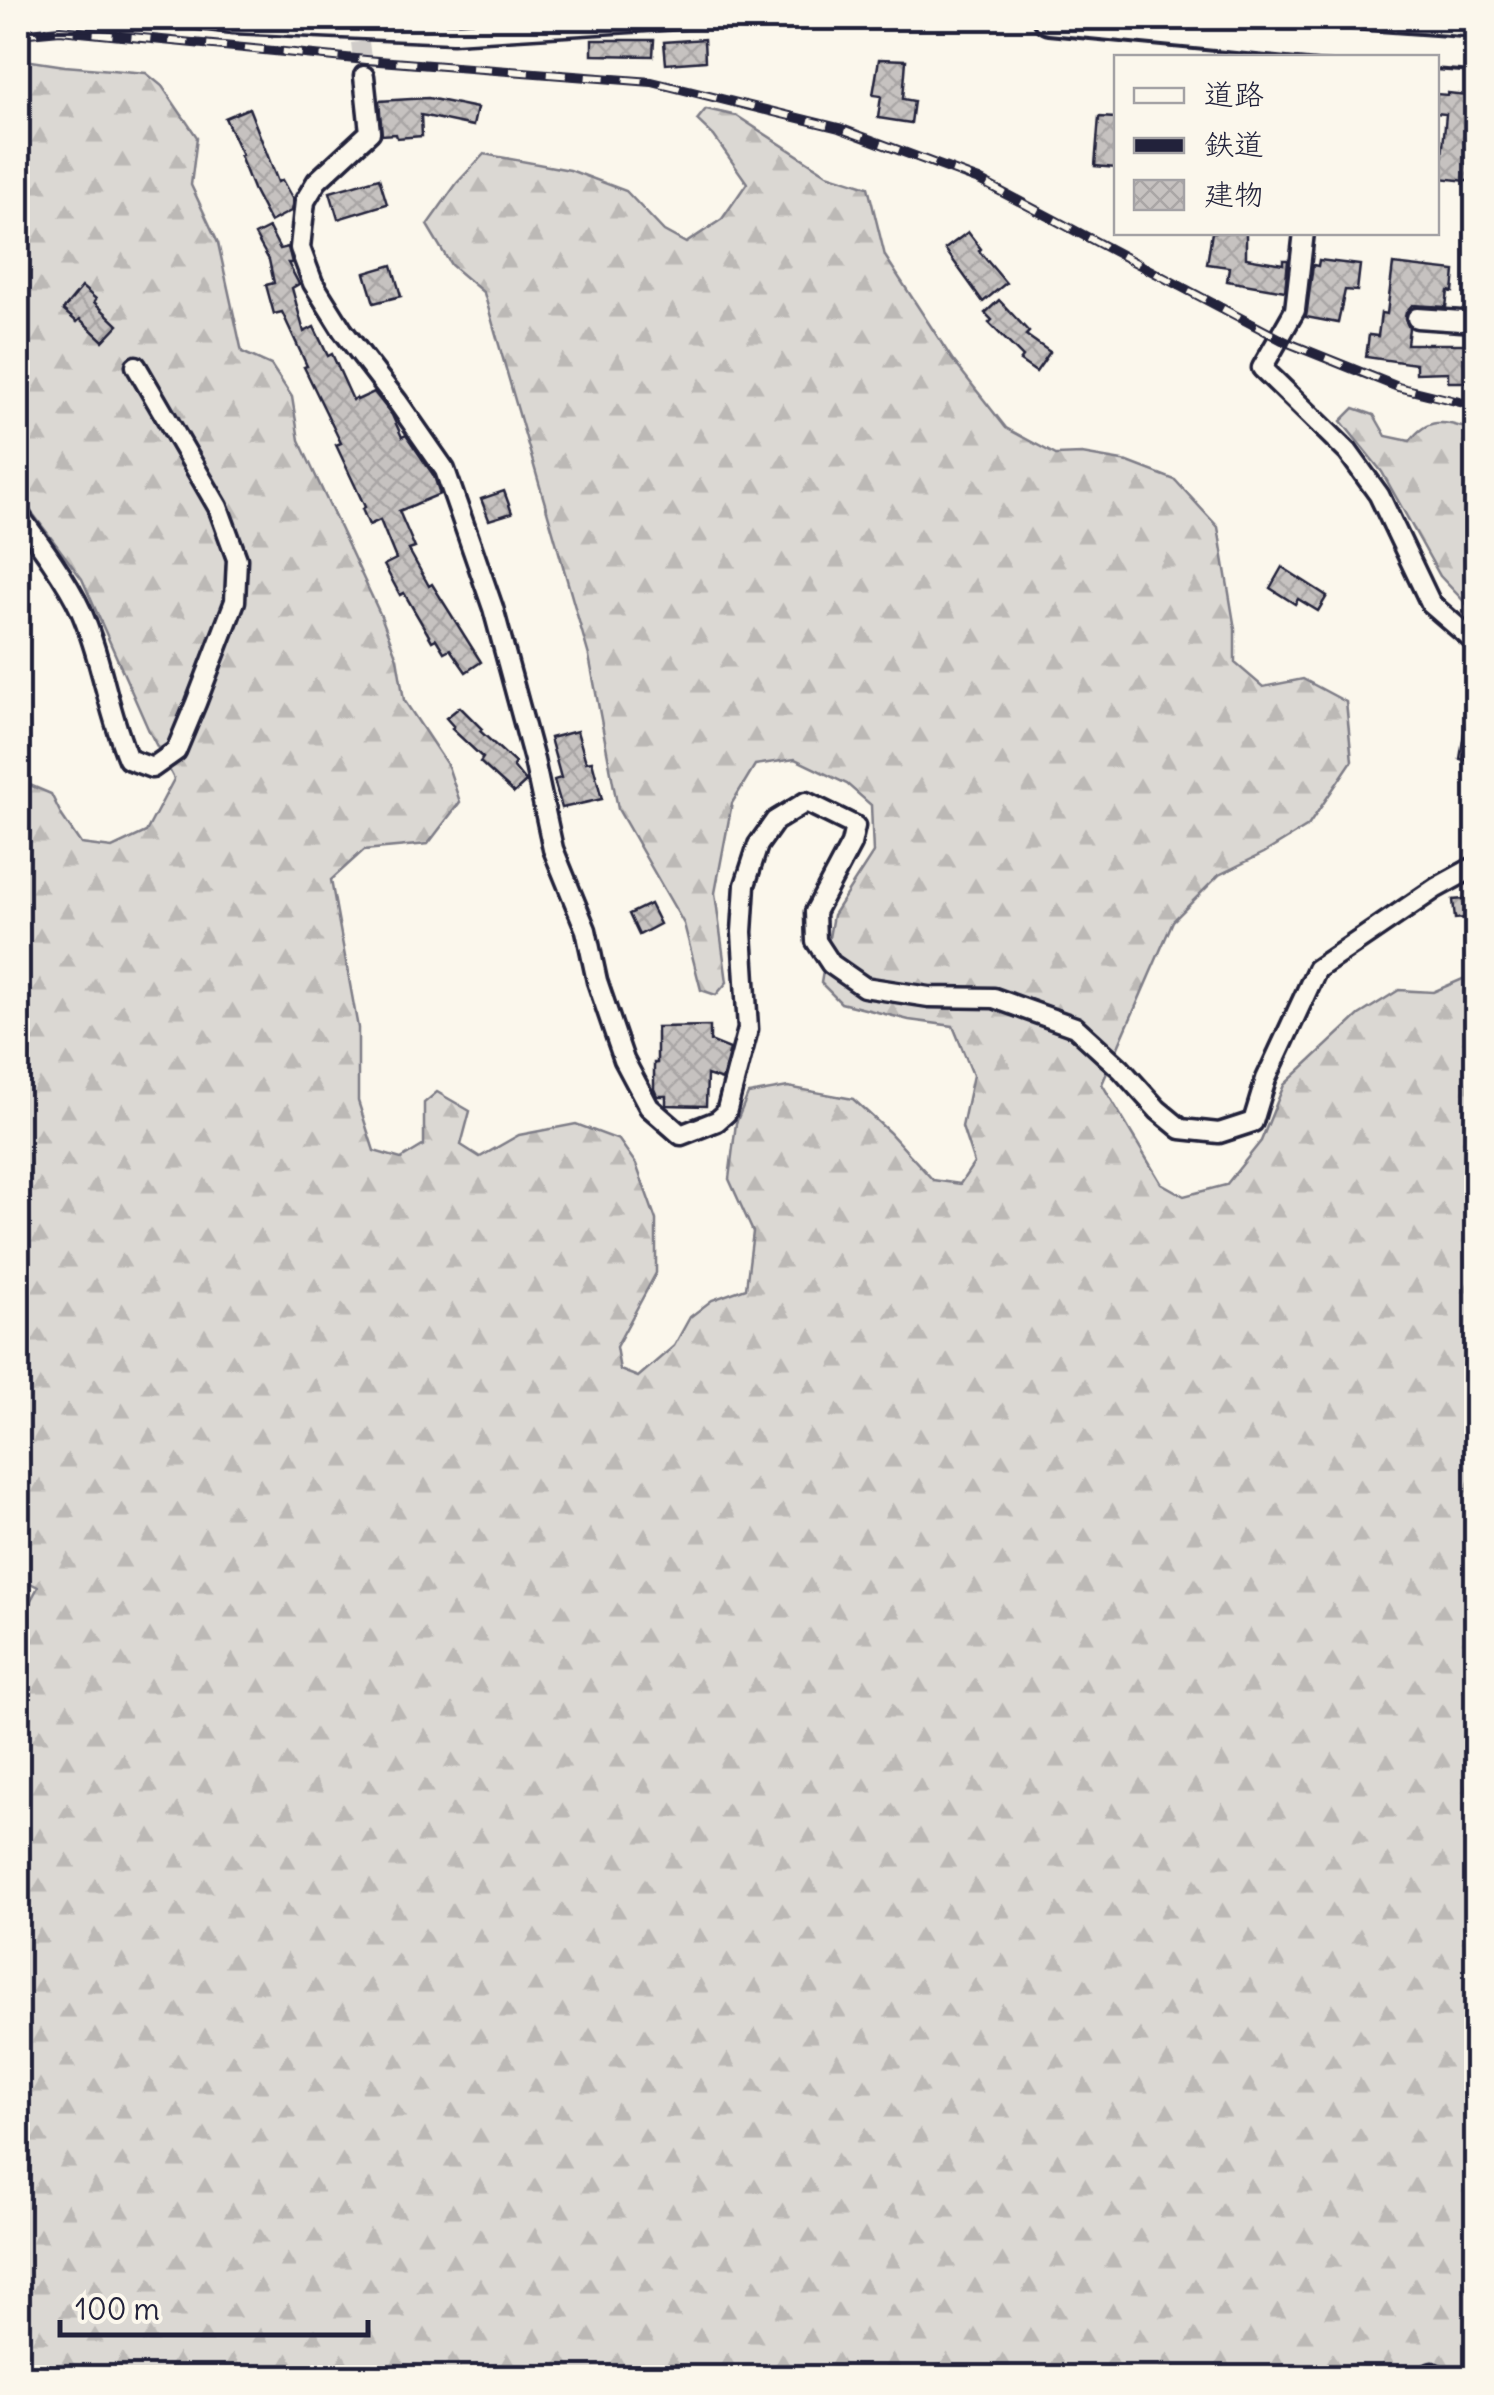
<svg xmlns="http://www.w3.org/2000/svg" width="1494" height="2395" font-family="Delius,'Klee One',sans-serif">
<defs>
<pattern id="forest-firs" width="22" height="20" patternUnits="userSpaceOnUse" patternTransform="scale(2.5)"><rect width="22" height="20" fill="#dbd8d3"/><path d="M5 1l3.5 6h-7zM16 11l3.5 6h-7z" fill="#bcb9b6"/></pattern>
<pattern id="building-cross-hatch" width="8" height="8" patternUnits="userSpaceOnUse" patternTransform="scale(2.5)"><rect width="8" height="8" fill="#c6c2c0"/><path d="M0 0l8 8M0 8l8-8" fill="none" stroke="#aaa6a6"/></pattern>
</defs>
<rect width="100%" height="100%" fill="#fbf7ec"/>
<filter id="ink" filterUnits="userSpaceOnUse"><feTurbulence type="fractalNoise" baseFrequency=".01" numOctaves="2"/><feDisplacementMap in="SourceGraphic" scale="20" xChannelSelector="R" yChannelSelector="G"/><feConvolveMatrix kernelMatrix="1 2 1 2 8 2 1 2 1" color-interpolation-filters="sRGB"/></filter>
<g filter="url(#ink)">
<g fill="url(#forest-firs)" stroke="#7e7d87" stroke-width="2.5">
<path d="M 18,59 L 65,66 L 146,73 L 162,86 L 197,137 L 191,185 L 218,243 L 242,352 L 271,365 L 292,397 L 299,440 L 381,616 L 397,658 L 404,700 L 448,766 L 460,802 L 428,844 L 364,850 L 331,880 L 358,1028 L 358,1101 L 374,1151 L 401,1159 L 424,1145 L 424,1103 L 437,1092 L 470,1111 L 461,1145 L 480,1157 L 519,1135 L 576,1124 L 619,1140 L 636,1164 L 656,1220 L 656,1273 L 616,1347 L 620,1370 L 638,1377 L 674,1346 L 690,1317 L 712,1300 L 746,1288 L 753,1232 L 729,1179 L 736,1123 L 748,1094 L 788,1087 L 853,1099 L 889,1132 L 933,1180 L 960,1184 L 974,1163 L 962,1127 L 973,1075 L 953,1026 L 909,1020 L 841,1003 L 821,983 L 833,915 L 873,853 L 871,805 L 847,784 L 795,759 L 755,765 L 732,803 L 715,893 L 727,982 L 716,995 L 701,990 L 684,924 L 618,809 L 589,656 L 484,293 L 451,265 L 427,225 L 457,183 L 484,154 L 570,170 L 626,191 L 664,231 L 686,243 L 722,219 L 747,183 L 714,136 L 697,120 L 706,109 L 737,116 L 827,174 L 868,187 L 885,256 L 952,359 L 1006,428 L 1056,455 L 1082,454 L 1128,462 L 1175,480 L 1218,527 L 1235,629 L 1235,663 L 1263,687 L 1303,679 L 1346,702 L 1352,761 L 1308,826 L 1264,853 L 1219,875 L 1173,921 L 1102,1084 L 1161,1183 L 1184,1196 L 1226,1185 L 1261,1141 L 1284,1085 L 1359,1015 L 1399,990 L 1433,992 L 1465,978 L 1476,978 L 1476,2377 L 18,2377 L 18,1624 L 38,1587 L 18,1577 L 18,780 L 51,794 L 62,816 L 81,844 L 112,848 L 146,832 L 174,779 L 149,731 L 82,579 L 18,494 Z"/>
<path d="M 1354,408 L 1374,415 L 1386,436 L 1410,441 C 1430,414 1448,423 1476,431 L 1476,614 L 1440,576 L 1382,472 L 1341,421 Z"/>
</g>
<g fill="url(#building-cross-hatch)" stroke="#22223b" stroke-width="2.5">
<path d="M 704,39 L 705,61 L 666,64 L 664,42 Z"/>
<path d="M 592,40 L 654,40 L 653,56 L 592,55 Z"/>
<path d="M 879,59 L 906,60 L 903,99 L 914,101 L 911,123 L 878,118 L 881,96 L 873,95 Z"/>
<path d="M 1448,93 L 1476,96 L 1476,182 L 1440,178 L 1446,114 L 1436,113 L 1436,94 L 1448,95 Z"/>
<path d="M 428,98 L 477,108 L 473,126 L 421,115 L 422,136 L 397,138 L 396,134 L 382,135 L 379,101 Z"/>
<path d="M 249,108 L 278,182 L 282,180 L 293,200 L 291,211 L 270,222 L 253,189 L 240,156 L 242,155 L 225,118 Z"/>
<path d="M 1099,117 L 1116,118 L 1116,168 L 1095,166 Z"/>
<path d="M 379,178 L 387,204 L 338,219 L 330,192 Z"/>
<path d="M 269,228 L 280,249 L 288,247 L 292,263 L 288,263 L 299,284 L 292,288 L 304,332 L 314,327 L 328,356 L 332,354 L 353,400 L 356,398 L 357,400 L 374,392 L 392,415 L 402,437 L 406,435 L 434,476 L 440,494 L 399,511 L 415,548 L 409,550 L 429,586 L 432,584 L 481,662 L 466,672 L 450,649 L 444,652 L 436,639 L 432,641 L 404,593 L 400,595 L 384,565 L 396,559 L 380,520 L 369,525 L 362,509 L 365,507 L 336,445 L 341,443 L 304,367 L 307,366 L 282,312 L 274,314 L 266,285 L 274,283 L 269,260 L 255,235 Z"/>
<path d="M 968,232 L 981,249 L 979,251 L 1006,283 L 983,302 L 945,249 Z"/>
<path d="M 1212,232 L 1246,232 L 1246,258 L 1283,264 L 1283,260 L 1288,260 L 1285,291 L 1227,281 L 1229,267 L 1207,264 Z"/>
<path d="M 1319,260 L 1360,265 L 1357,291 L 1345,290 L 1338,323 L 1306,317 L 1313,265 L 1318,266 Z"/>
<path d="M 1393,264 L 1455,271 L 1453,292 L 1448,291 L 1446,307 L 1412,305 L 1406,312 L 1405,318 L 1409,328 L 1407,344 L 1476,344 L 1476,382 L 1448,382 L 1448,372 L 1416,373 L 1416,364 L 1366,357 L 1369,335 L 1378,336 L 1381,313 L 1387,314 Z"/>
<path d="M 392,265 L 401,296 L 374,303 L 365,273 Z"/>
<path d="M 82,287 L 96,299 L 94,302 L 118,325 L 103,341 L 80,319 L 77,322 L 63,310 Z"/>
<path d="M 999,300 L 1029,332 L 1026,335 L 1050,352 L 1036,372 L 1020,361 L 1023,357 L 989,323 L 992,320 L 985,313 Z"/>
<path d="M 504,491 L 512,513 L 489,520 L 481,499 Z"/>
<path d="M 1282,567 L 1327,596 L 1318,611 L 1298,599 L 1295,604 L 1270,588 Z"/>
<path d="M 460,707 L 482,729 L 480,731 L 515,763 L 513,766 L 526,782 L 514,793 L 480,762 L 483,758 L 452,729 L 454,727 L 446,718 Z"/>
<path d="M 1467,713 L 1476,714 L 1476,762 L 1460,759 Z"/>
<path d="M 577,731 L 586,762 L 592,761 L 602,799 L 562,808 L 554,780 L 561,778 L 550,738 Z"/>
<path d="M 1476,898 L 1476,917 L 1455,919 L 1453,900 Z"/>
<path d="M 650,904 L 660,924 L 639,935 L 629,914 Z"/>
<path d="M 710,1026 L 710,1041 L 730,1049 L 722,1080 L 707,1075 L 706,1106 L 666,1105 L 666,1096 L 657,1096 L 654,1089 L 654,1063 L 657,1063 L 657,1027 Z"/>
</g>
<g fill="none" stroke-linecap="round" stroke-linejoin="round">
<path stroke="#d0ccc9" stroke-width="18" stroke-dasharray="18 9" stroke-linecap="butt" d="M 360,42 L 364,76"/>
<defs>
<g id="minor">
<path d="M 193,18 L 234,23 L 453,33 L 694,18"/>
<path d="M 364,76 L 370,132 L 317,181 L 305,201 L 300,248 L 313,283 L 343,331 L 397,401 L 445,470 L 493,608 L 534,760 L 553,849 L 586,930 L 597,981 L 624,1060 L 649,1107 L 681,1135 L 717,1121 L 726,1113 L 748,1029 L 742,932 L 745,885 L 758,845 L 775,821 L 806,802 L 855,826 L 851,844 L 815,912 L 816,941 L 831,964 L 864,987 L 929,997 L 994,998 L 1075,1027 L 1121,1069 L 1158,1110 L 1181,1129 L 1219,1133 L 1253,1122 L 1266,1079 L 1317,969 L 1436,888 L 1476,866"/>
<path d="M 1304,232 L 1295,310 L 1262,368 L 1348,452 L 1379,495 L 1431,604 L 1476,643"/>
<path d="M 1417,318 L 1476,322"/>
<path d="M 18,514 C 38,541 67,580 81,611 C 102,659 108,712 128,759 L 152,768 L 176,751 L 196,703 L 235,601 L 237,559 L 218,507 L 136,366"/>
<path d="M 1423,2378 L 1432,2373 L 1442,2378"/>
</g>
<path id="trunk" d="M 1049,18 L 1320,44 L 1476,55"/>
</defs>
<use href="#minor" stroke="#22223b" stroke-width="25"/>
<use href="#trunk" stroke="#22223b" stroke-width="38"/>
<use href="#minor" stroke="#fbf7ec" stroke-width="18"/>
<use href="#trunk" stroke="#fbf7ec" stroke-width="30"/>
<defs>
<path id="rail" d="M 18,34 L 60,30 L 366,60 L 652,82 L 839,128 L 979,180 L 1286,342 L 1398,387 L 1476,406"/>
</defs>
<use href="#rail" stroke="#22223b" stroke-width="10"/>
<use href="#rail" stroke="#fbf7ec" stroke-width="6" stroke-dasharray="19" stroke-linecap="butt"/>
</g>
</g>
<rect width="1494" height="2395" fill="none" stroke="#fbf7ec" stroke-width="60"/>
<rect x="30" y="30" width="1434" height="2335" fill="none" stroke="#22223b" stroke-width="4" filter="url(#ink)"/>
<rect x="1114" y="55" width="325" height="180" fill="#fbf7ec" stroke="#a4a2a5" stroke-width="2.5"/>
<rect x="1134" y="88" width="50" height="15" fill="#fbf7ec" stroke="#a4a2a5" stroke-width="2.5"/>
<text x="1204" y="105" font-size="30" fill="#22223b">道路</text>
<rect x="1134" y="138" width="50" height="15" fill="#22223b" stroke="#a4a2a5" stroke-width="2.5"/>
<text x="1204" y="155" font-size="30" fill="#22223b">鉄道</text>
<rect x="1134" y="180" width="50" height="30" fill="url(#building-cross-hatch)" stroke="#a4a2a5" stroke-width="2.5"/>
<text x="1204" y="205" font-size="30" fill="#22223b">建物</text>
<path d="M60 2320v15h308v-15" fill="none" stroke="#22223b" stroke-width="5"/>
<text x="75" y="2320" font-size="30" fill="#22223b" stroke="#fbf7ec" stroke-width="8" paint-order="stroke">100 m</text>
</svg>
